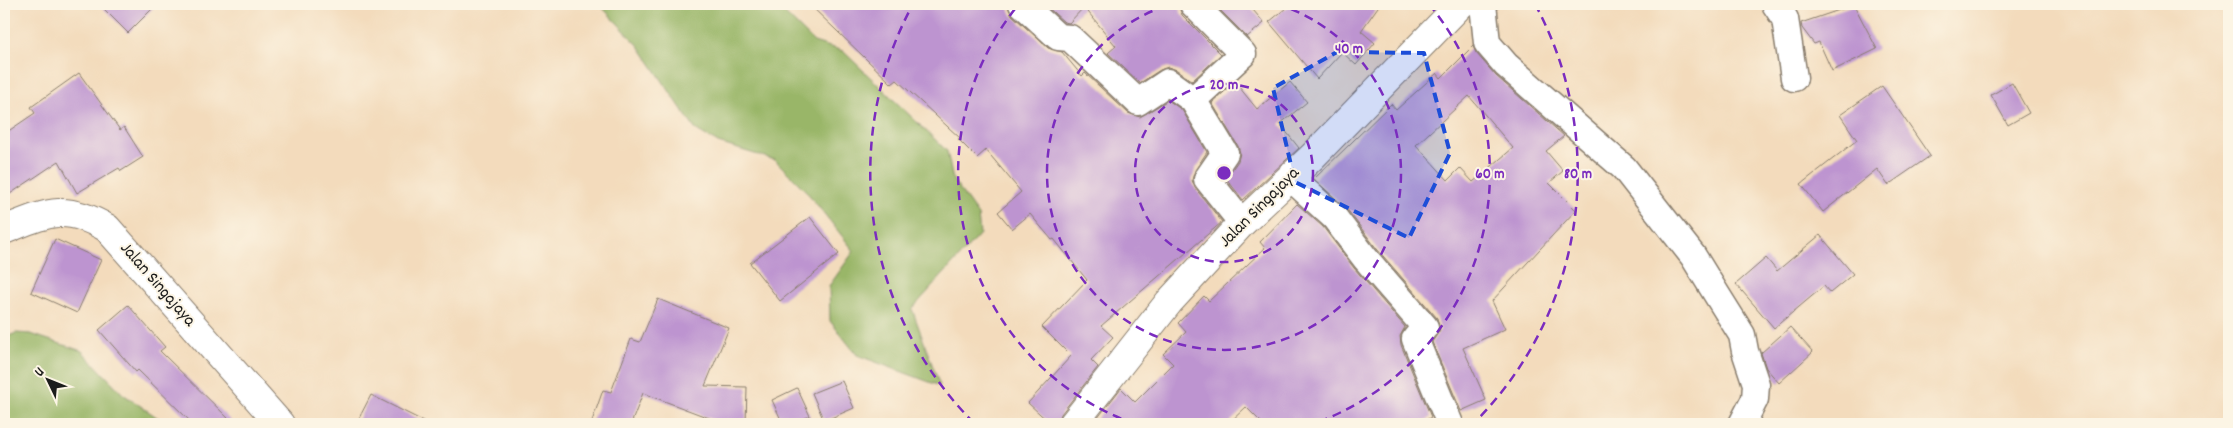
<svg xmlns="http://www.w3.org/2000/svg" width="2233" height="428" font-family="Dekko,sans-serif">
<rect width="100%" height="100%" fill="#fcf5e5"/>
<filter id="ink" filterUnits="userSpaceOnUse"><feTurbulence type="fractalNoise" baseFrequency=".02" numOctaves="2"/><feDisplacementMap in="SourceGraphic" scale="10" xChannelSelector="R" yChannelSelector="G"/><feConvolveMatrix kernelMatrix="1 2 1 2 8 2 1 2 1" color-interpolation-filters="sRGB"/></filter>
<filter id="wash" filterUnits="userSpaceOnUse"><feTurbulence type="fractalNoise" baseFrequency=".0096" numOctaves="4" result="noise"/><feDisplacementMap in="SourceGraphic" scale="20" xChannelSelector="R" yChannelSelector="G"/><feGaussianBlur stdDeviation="1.12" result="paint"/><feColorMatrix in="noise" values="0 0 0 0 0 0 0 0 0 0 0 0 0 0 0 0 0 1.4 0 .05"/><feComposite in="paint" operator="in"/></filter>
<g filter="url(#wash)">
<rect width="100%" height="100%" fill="#f3dbbc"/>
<g fill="#99b668" stroke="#5a6942">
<path d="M 599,4 L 775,4 L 814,42 L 843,51 L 947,151 L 953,180 L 978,215 L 980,234 L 912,309 L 940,386 L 857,355 L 830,321 L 829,286 L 854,251 L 806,191 L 775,160 L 718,143 L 695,129 L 639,46 Z"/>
<path d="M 16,333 L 31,334 L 82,351 L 123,394 L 167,424 L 4,424 L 4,338 Z"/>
</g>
<g id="blocks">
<g fill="#bd94d0" fill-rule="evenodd">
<path d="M 99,4 L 157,4 L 128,33 Z"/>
<path d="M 809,4 L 1007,4 L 1012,15 L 1048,48 L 1062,52 L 1082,76 L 1085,73 L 1128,113 L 1140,117 L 1168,100 L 1182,110 L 1207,152 L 1195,170 L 1192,180 L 1195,188 L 1222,222 L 1101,326 L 1113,337 L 1091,360 L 1098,367 L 1061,414 L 1058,424 L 1051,424 L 1028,403 L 1071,356 L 1042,327 L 1087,280 L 1054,239 L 1052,240 L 1030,214 L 1012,229 L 998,212 L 1021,192 L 986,150 L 977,158 L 958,139 L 960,138 L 897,80 L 892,84 Z"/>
<path d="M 1044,4 L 1178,4 L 1182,15 L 1221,54 L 1192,81 L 1177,70 L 1168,67 L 1160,70 L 1140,83 L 1108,53 L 1116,46 L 1084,7 L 1069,23 L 1064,22 Z"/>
<path d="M 1214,4 L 1248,4 L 1264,23 L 1247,37 Z"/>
<path d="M 1291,4 L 1380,4 L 1361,31 L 1375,43 L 1356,65 L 1342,52 L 1317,79 L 1269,22 Z"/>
<path d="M 1854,5 L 1877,49 L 1832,71 L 1819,42 L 1814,44 L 1802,28 L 1801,23 Z"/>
<path d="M 1473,46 L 1476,53 L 1496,76 L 1564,136 L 1546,151 L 1563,171 L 1549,183 L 1576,210 L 1492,301 L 1505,329 L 1463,348 L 1486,400 L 1461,411 L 1432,342 L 1440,330 L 1437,318 L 1377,249 L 1346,208 L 1314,179 L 1391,104 L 1396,110 L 1437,73 L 1441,78 ZM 1469,96 L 1513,148 L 1473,182 L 1460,168 L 1448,180 L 1416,145 Z"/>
<path d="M 79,73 L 120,130 L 124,127 L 143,157 L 121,171 L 119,168 L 77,193 L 59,161 L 4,198 L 4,134 L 35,113 L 31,107 Z"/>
<path d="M 1235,82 L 1257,109 L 1290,82 L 1307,102 L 1280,124 L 1299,148 L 1243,200 L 1226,178 L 1238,161 L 1240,153 L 1238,146 L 1212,103 Z"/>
<path d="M 2012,83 L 2029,113 L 2008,125 L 1991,95 Z"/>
<path d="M 1882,86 L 1930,156 L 1888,185 L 1877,169 L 1823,212 L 1801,184 L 1857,140 L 1840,115 Z"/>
<path d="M 1297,204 L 1323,227 L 1354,268 L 1405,327 L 1400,336 L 1401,345 L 1431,417 L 1420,424 L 1263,424 L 1246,407 L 1228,424 L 1093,424 L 1121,388 L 1135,402 L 1173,364 L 1163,354 L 1186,332 L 1178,323 L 1204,296 L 1209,301 L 1265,248 L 1260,242 Z"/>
<path d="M 810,217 L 839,254 L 780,301 L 750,263 Z"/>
<path d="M 1820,235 L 1853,274 L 1830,293 L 1824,286 L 1774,328 L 1736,284 L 1766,258 L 1777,271 Z"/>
<path d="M 55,239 L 101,260 L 77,313 L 31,292 Z"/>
<path d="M 658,299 L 729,328 L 705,386 L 747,387 L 746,424 L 725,424 L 643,393 L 631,424 L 591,424 L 603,390 L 611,392 L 631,339 L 640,342 Z"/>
<path d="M 128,305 L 165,347 L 160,351 L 234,424 L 193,424 L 138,370 L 136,372 L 99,330 Z"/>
<path d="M 1790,327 L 1813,352 L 1779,383 L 1766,368 L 1761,353 Z"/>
<path d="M 842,381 L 854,408 L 824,421 L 812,393 Z"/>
<path d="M 797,388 L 810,416 L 791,424 L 783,424 L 772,400 Z"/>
<path d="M 371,395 L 429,424 L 356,424 Z"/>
</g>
</g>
</g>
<g filter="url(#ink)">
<use href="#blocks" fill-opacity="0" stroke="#887c6c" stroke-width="1"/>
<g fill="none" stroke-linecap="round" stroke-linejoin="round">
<defs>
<g id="minor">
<path d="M 1022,4 L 1058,37 L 1070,38 L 1138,102 L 1168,82 L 1193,100 L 1225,153 L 1207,179 L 1242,223"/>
<path d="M 1483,4 L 1487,43 L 1506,65 L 1624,168 L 1693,256 L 1717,295 L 1742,335 L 1745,351 L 1756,384 L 1755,399 L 1742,424"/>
<path d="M 1775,4 L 1785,19 L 1794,78"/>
<path d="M 1193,100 L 1243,54 L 1193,4"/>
<path d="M 1291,178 L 1334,217 L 1365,258 L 1425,327 L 1415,339 L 1450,424"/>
</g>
<g id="tertiary">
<path d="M 4,230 C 47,213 64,203 107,228 L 280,424"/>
<path d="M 1073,424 L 1169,302 L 1242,223 L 1312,157 L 1461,4"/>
</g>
</defs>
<use href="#minor" stroke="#887c6c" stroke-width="29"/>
<use href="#tertiary" stroke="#887c6c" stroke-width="30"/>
<use href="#minor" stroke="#fff" stroke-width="26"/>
<use href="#tertiary" stroke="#fff" stroke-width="28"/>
</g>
</g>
<path fill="#1d4ed8" fill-opacity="0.2" stroke="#1d4ed8" stroke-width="4" stroke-dasharray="10 6" stroke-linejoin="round" d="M 1337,52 L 1424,53 L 1450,153 L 1409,238 L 1295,182 L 1273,88 Z"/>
<g fill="none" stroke="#7b2cbf" stroke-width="2.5" stroke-dasharray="9 6">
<circle cx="1224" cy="173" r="89"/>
<path d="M1277 4A177 177 0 1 1 1171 4"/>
<path d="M1135 424A266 266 0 0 1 1019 4M1429 4A266 266 0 0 1 1313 424"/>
<path d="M974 423A354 354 0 0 1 913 4M1535 4A354 354 0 0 1 1474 423"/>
</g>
<g text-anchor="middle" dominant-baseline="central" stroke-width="4" stroke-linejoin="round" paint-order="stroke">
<g font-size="18" fill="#1c1c1c" stroke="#fcf5e5">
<text transform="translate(1260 208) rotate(-45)">Jalan Singajaya</text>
<text transform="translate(157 285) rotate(49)">Jalan Singajaya</text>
</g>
</g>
<circle cx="1224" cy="173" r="8" fill="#7b2cbf" stroke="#fcf5e5" stroke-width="2.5"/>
<g font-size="15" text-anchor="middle" font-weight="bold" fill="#7b2cbf" stroke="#fcf5e5" stroke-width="4" stroke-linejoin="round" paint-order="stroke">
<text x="1349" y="53">40 m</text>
<text x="1224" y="89">20 m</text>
<text x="1490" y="178">60 m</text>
<text x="1578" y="178">80 m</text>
</g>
<rect width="2233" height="428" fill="none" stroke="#fcf5e5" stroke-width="20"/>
<g transform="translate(48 380) rotate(313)" stroke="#fcf5e5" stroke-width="4" paint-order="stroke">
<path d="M0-4L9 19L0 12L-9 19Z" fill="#1c1c1c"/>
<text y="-8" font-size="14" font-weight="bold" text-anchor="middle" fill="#1c1c1c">U</text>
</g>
</svg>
